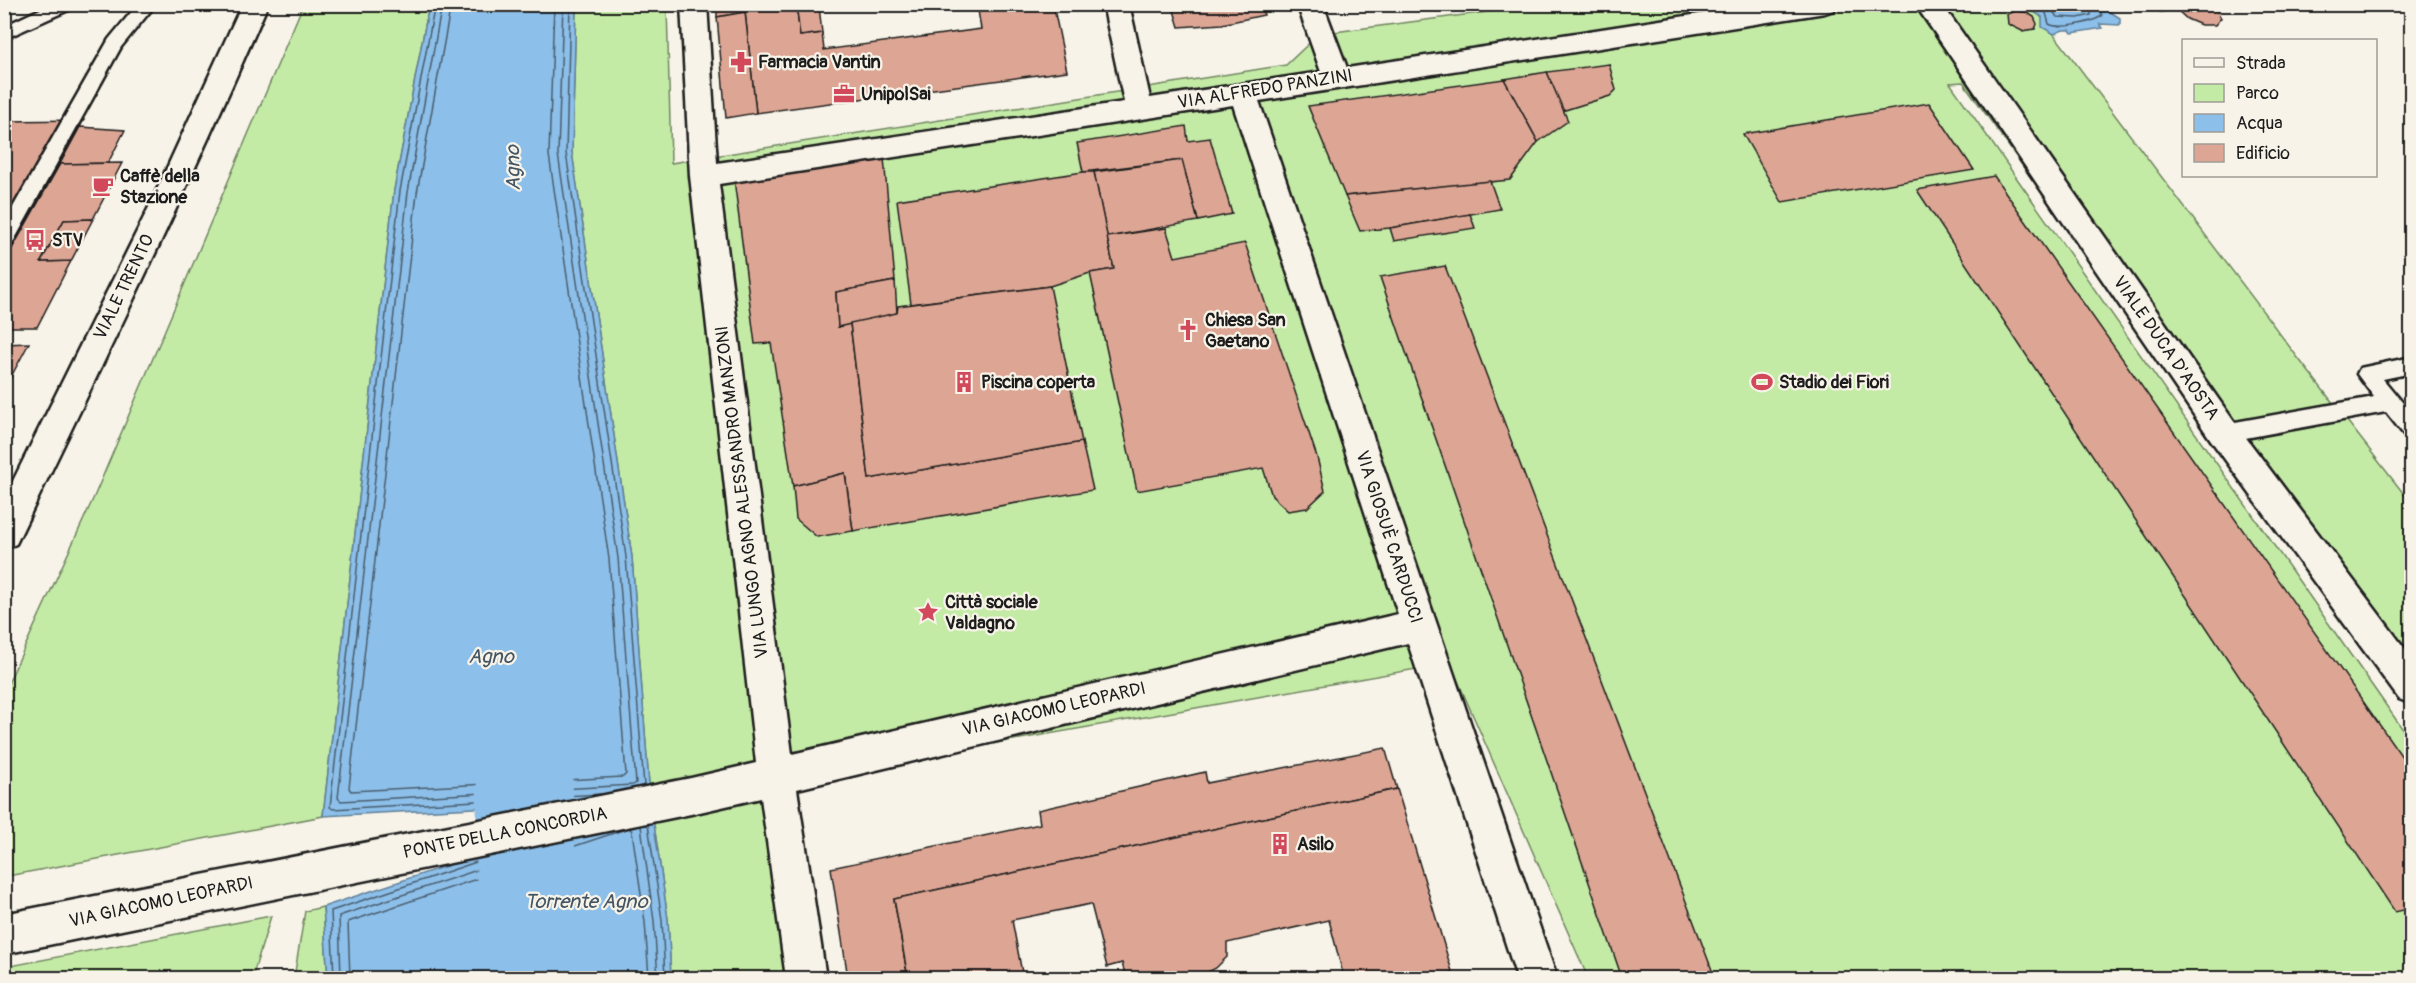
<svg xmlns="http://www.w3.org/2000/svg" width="2416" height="983" font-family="Pangolin,sans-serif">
<rect width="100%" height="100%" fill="#f7f3e8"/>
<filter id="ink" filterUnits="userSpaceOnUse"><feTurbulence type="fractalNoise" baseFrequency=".0167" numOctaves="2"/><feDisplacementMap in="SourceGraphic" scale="12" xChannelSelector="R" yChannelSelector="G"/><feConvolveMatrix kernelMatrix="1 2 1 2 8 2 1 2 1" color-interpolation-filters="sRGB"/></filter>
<g filter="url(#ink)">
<g fill="#c4eba6" stroke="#708461" stroke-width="1.5">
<path d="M 303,5 L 429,5 L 394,190 L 323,816 L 13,875 L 5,874 L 5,690 L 94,497 Z"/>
<path d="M 576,5 L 667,5 L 671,163 L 1286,65 L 1319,34 L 1541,5 L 2032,5 L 2298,358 L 2411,503 L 2411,713 L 1963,82 L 1950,83 L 2411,741 L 2411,978 L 1588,978 L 1450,663 L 788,780 L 809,978 L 671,978 L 668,919 L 650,798 L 632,557 L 572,152 Z"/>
<path d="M 323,907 L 328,978 L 294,978 L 305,911 Z"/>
<path d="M 271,916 L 252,978 L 5,978 L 5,967 Z"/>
</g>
<g fill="#8cbfe9" stroke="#5f7e97" stroke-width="1.5">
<path d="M 429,5 L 576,5 L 572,152 L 632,557 L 650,798 L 668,919 L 671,978 L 328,978 L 323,907 L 647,799 L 323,816 L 394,190 Z"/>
<path d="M 2026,5 L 2103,5 L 2107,10 L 2120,18 L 2120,25 L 2100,24 L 2103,28 L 2072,33 L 2070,30 L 2063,30 L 2054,34 L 2042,27 L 2042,17 L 2026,7 Z"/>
</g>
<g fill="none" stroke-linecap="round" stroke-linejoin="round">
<g stroke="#495d6e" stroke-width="1.5">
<path d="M 435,4 L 400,191 L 330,807 L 333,809 L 601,794"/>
<path d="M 442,4 L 408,192 L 338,798 L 341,801 L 633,785 L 636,783 L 618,558 L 558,154 L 563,4"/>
<path d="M 451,4 L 417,193 L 349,788 L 351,791 L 623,777 L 626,774 L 609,559 L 549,155 L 554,4"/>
<path d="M 570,4 L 566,153 L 626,557 L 644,786"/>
<path d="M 2035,4 L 2046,13 L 2049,24 C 2059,30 2091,23 2102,16 L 2098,4"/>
<path d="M 2048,4 L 2057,17 L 2078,18 L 2091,15 L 2091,4"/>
<path d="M 648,824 L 662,920 L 665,978"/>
<path d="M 641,826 L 654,921 L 658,978"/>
<path d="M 334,978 L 331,911 L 497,855"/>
<path d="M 341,978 L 339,916 L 558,843"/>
<path d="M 350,978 L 348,922 L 629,828 L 632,831 L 645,922 L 649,978"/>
</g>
<path fill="#8cbfe9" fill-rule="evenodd" d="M 523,642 L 556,655 L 569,686 L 580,978 L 476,978 L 477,686 L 490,655 Z"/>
</g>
<g fill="#dda694" stroke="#1c1c1c" stroke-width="1.5">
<path d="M 717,4 L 819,4 L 797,11 L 800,36 L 822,33 L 824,50 L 981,29 L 977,4 L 1053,4 L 1067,71 L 756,113 L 745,12 L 717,17 Z"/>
<path d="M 1172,4 L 1260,4 L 1264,15 L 1222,24 L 1179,27 Z"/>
<path d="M 2154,4 L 2213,4 L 2221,18 L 2215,25 L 2201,25 L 2187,19 L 2177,10 L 2160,12 Z"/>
<path d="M 819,6 L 822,33 L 800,36 L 797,11 Z"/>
<path d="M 2015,11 L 2026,12 L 2034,17 L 2037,24 L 2035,29 L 2022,31 L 2008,24 L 2007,14 Z"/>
<path d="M 745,12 L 756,113 L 726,118 L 717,17 Z"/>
<path d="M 1609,64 L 1616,90 L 1610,96 L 1562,111 L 1547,72 Z"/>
<path d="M 1547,72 L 1568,121 L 1538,142 L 1504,79 Z"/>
<path d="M 1504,79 L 1538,142 L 1510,180 L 1345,196 L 1308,106 Z"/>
<path d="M 1929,103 L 1974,170 L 1782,202 L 1743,134 Z"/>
<path d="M 84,120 L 4,263 L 4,121 Z"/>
<path d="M 1186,126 L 1188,141 L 1210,138 L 1232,214 L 1198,221 L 1182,160 L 1083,172 L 1077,143 Z"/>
<path d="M 80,127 L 125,130 L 108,163 L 60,164 Z"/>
<path d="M 884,158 L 895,281 L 836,292 L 838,327 L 850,323 L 869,479 L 1082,442 L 1093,490 L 853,531 L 845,473 L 793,486 L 771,343 L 755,344 L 734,179 Z"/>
<path d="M 1182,160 L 1198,221 L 1107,237 L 1094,172 Z"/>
<path d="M 122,163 L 93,219 L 64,220 L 41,262 L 71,261 L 37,327 L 4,327 L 4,263 L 60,164 Z"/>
<path d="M 1083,172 L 1094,172 L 1114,269 L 1090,273 L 1050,286 L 911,304 L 897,200 Z"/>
<path d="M 1994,176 L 2412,771 L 2412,908 L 2395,912 L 1917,190 Z"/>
<path d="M 1490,181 L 1500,209 L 1390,228 L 1360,231 L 1345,196 Z"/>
<path d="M 1470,214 L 1475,228 L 1394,241 L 1390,228 Z"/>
<path d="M 93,219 L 71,261 L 41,262 L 64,220 Z"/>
<path d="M 1166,228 L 1175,257 L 1245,243 L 1317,457 L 1325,491 L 1307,508 L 1288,511 L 1272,496 L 1263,468 L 1137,491 L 1090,273 L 1114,269 L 1107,237 Z"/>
<path d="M 1445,266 L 1715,978 L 1622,978 L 1380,277 Z"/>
<path d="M 895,281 L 897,313 L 838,327 L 836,292 Z"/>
<path d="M 1050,286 L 1082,442 L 869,479 L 850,323 L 897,313 L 898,306 Z"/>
<path d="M 29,343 L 4,390 L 4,344 Z"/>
<path d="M 845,473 L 853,531 L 817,537 L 796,519 L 793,486 Z"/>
<path d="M 1385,748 L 1397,789 L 894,899 L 908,978 L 848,978 L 831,868 L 1040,824 L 1038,810 L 1205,772 L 1207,783 Z"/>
<path d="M 1397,789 L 1454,978 L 1344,978 L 1329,920 L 1227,943 L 1227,957 L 1216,968 L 1196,978 L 1126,978 L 1122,963 L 1107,967 L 1091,904 L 1012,920 L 1023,978 L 908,978 L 894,899 Z"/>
</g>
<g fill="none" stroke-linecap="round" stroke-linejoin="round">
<defs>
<g id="service">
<path d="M 51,4 L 75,4 L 73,8 L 4,39 L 4,26 Z"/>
<path d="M 138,4 L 156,4 L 121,47 L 11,246 L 4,248 L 4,223 L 109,39 Z"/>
<path d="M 2412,357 L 2412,373 L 2383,379 L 2412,414 L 2412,438 L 2405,436 L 2386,412 L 2224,442 L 2217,439 L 2214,433 L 2217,427 L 2224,424 L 2374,397 L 2357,374 L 2360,368 Z"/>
</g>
<path id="minor" d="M 681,4 L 707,4 L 717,163 L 1124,102 L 1103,4 L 1129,4 L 1150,98 L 1321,72 L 1297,4 L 1323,4 L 1347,68 L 1764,4 L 1838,4 L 1834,10 L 1825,13 L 1259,101 L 1557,978 L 1517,978 L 1408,643 L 797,789 L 826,978 L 786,978 L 761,798 L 691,814 L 4,954 L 4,914 L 691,778 L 756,763 L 690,176 ZM 1233,105 L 1398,614 L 792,754 L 719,184 Z"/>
<path id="tertiary" d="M 1915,4 L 1942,4 L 2235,423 L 2412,658 L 2412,704 L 2399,699 L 2213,443 Z"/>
<path id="secondary" d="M 242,4 L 268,4 C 189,187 102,366 16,544 L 4,549 L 4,499 L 150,205 Z"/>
</defs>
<use href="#service" stroke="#1c1c1c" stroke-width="5"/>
<use href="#minor" stroke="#1c1c1c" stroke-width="5"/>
<use href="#tertiary" stroke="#1c1c1c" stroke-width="5"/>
<use href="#secondary" stroke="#1c1c1c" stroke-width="5"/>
<use href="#service" fill="#f7f3e8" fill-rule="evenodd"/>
<use href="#minor" fill="#f7f3e8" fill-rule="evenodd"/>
<use href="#tertiary" fill="#f7f3e8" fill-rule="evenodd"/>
<use href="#secondary" fill="#f7f3e8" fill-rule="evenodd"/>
</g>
</g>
<defs>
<symbol id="pharmacy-bare" viewBox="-9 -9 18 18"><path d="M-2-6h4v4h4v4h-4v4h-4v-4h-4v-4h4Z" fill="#d1495b" stroke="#f7f3e8" stroke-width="2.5" paint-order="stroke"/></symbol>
<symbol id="office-bare" viewBox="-9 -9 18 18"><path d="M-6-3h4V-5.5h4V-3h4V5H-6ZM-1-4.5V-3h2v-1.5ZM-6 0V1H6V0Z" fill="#d1495b" stroke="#f7f3e8" stroke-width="2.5" paint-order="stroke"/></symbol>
<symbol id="cafe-bare" viewBox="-9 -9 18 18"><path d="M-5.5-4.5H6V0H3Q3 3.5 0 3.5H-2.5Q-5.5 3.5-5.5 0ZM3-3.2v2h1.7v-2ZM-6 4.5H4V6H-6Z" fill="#d1495b" stroke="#f7f3e8" stroke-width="2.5" paint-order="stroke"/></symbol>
<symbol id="bus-bare" viewBox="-9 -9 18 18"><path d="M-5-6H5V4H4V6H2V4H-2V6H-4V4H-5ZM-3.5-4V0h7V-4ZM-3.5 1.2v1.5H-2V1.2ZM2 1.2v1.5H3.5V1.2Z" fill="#d1495b" stroke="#f7f3e8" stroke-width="2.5" paint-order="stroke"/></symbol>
<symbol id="church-bare" viewBox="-9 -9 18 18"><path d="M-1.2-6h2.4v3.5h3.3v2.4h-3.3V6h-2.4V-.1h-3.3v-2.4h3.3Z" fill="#d1495b" stroke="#f7f3e8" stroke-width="2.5" paint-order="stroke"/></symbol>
<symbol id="building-bare" viewBox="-9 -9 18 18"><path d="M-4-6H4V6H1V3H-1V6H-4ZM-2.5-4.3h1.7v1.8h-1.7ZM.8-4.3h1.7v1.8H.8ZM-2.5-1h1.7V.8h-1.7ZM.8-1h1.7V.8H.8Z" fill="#d1495b" stroke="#f7f3e8" stroke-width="2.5" paint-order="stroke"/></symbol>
<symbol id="stadium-bare" viewBox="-9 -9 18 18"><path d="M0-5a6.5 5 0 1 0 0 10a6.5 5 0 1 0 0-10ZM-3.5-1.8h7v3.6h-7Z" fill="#d1495b" stroke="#f7f3e8" stroke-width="2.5" paint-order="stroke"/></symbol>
<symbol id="sight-bare" viewBox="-9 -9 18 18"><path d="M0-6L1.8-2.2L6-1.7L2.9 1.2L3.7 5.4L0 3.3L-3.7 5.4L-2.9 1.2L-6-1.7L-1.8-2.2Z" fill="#d1495b" stroke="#f7f3e8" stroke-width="2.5" paint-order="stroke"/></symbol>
</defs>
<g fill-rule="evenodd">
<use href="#pharmacy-bare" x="726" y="47" width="30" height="30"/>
<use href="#office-bare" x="829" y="79" width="30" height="30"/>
<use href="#cafe-bare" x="88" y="171" width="30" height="30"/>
<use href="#bus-bare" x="20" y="225" width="30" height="30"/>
<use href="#church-bare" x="1173" y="315" width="30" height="30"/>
<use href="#building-bare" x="949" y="367" width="30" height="30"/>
<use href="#stadium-bare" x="1747" y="367" width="30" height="30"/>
<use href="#sight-bare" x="913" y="597" width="30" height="30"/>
<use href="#building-bare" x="1265" y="829" width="30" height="30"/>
</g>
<g text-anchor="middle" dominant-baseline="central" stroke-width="4.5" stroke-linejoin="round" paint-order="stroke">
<g font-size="18" font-weight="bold" fill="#1c1c1c" stroke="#f7f3e8" text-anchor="start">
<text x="758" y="62">Farmacia Vantin</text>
<text x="861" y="94">UnipolSai</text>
<text x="120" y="176">Caffè della<tspan x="120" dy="21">Stazione</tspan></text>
<text x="52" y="240">STV</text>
<text x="1205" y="320">Chiesa San<tspan x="1205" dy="21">Gaetano</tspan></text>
<text x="981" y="382">Piscina coperta</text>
<text x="1779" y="382">Stadio dei Fiori</text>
<text x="945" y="602">Città sociale<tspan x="945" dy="21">Valdagno</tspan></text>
<text x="1297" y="844">Asilo</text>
</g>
<g font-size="18" fill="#1c1c1c" stroke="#f7f3e8">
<text transform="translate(1265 89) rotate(-9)">VIA ALFREDO PANZINI</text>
<text transform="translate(124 287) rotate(-64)">VIALE TRENTO</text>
<text transform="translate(2166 348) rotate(55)">VIALE DUCA D'AOSTA</text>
<text transform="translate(742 492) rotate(-97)">VIA LUNGO AGNO ALESSANDRO MANZONI</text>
<text transform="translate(1389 537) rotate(72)">VIA GIOSUÈ CARDUCCI</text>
<text transform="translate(1054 709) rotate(-13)">VIA GIACOMO LEOPARDI</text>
<text transform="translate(505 833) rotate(-11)">PONTE DELLA CONCORDIA</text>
<text transform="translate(161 902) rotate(-12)">VIA GIACOMO LEOPARDI</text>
</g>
<g font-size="20" font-style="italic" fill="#435564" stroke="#f7f3e8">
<text transform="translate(513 168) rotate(-91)">Agno</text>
<text x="491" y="656">Agno</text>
<text x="586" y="901">Torrente Agno</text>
</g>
</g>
<rect width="2416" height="983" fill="none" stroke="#f7f3e8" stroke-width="24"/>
<rect x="12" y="12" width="2392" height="959" fill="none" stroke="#1c1c1c" stroke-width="2" filter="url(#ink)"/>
<rect x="2182" y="39" width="195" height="138" fill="#f7f3e8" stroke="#9f9d96" stroke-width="1.5"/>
<rect x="2194" y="58" width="30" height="9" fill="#f7f3e8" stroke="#9f9d96" stroke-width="1.5"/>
<text x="2236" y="69" font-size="18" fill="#1c1c1c">Strada</text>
<rect x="2194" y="84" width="30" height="18" fill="#c4eba6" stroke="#9f9d96" stroke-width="1.5"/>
<text x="2236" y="99" font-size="18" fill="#1c1c1c">Parco</text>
<rect x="2194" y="114" width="30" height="18" fill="#8cbfe9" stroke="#9f9d96" stroke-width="1.5"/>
<text x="2236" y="129" font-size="18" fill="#1c1c1c">Acqua</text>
<rect x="2194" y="144" width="30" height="18" fill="#dda694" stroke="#9f9d96" stroke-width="1.5"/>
<text x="2236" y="159" font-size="18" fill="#1c1c1c">Edificio</text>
</svg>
